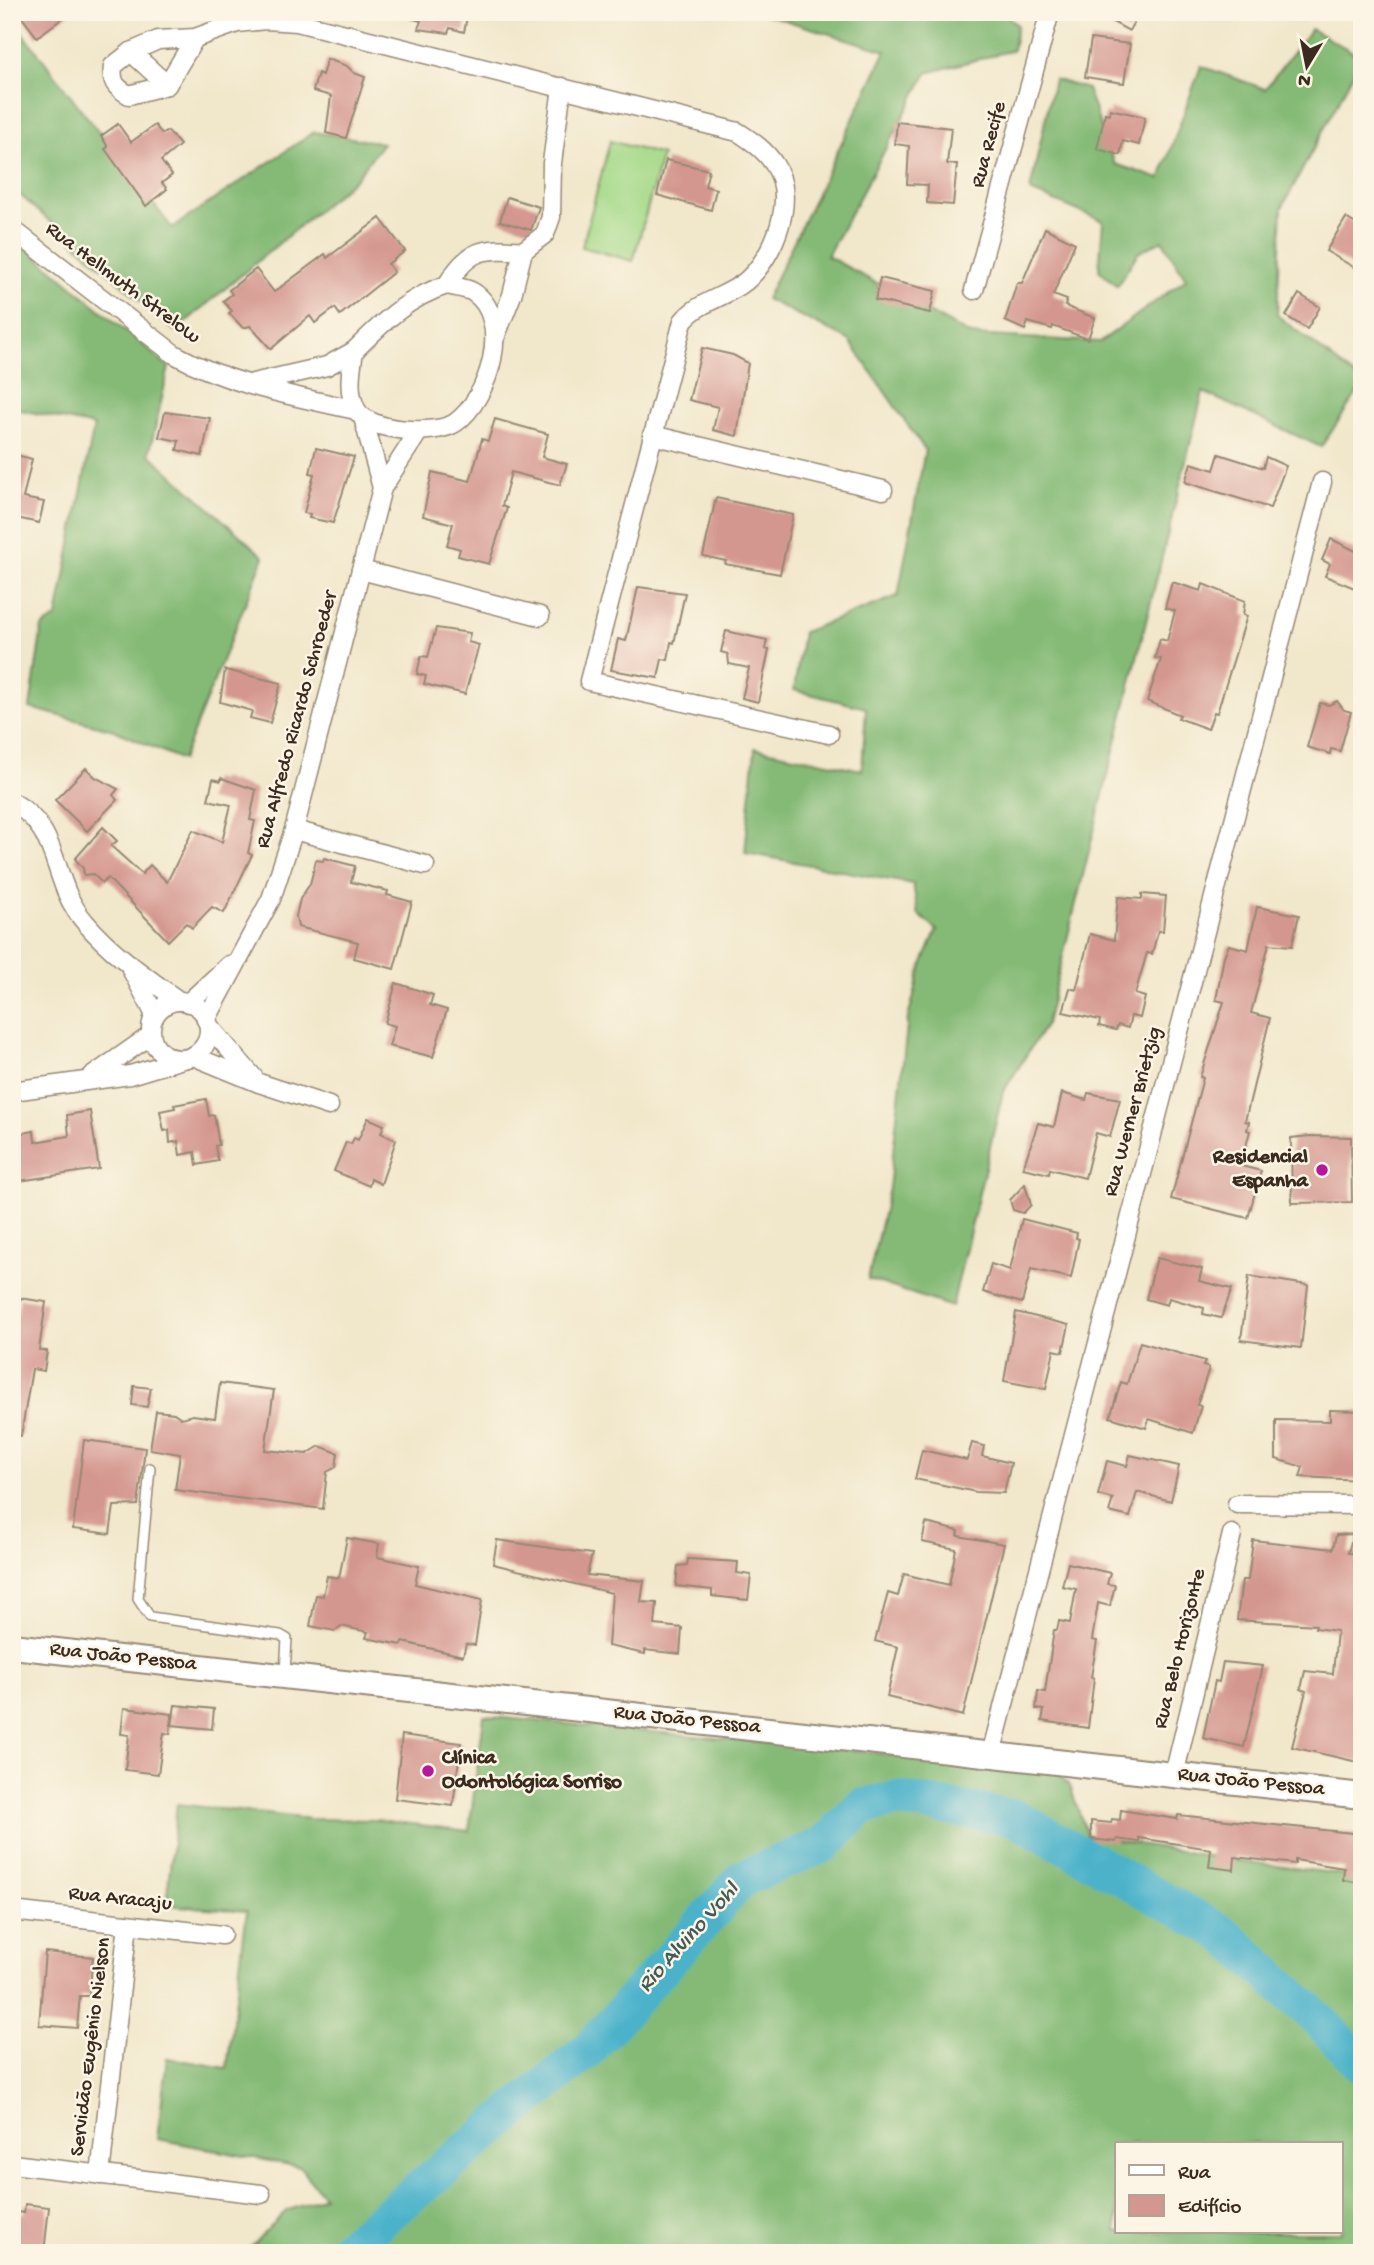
<svg xmlns="http://www.w3.org/2000/svg" width="1374" height="2265" font-family="'Gochi Hand',sans-serif">
<rect width="100%" height="100%" fill="#fcf5e5"/>
<filter id="ink" filterUnits="userSpaceOnUse"><feTurbulence type="fractalNoise" baseFrequency=".0143" numOctaves="2"/><feDisplacementMap in="SourceGraphic" scale="14" xChannelSelector="R" yChannelSelector="G"/><feConvolveMatrix kernelMatrix="1 2 1 2 8 2 1 2 1" color-interpolation-filters="sRGB"/></filter>
<filter id="wash" filterUnits="userSpaceOnUse"><feTurbulence type="fractalNoise" baseFrequency=".00686" numOctaves="4" result="noise"/><feDisplacementMap in="SourceGraphic" scale="28" xChannelSelector="R" yChannelSelector="G"/><feGaussianBlur stdDeviation="1.57" result="paint"/><feColorMatrix in="noise" values="0 0 0 0 0 0 0 0 0 0 0 0 0 0 0 0 0 1.4 0 .05"/><feComposite in="paint" operator="in"/></filter>
<g filter="url(#wash)">
<rect width="100%" height="100%" fill="#f1e7cb"/>
<path fill="#a6da8a" stroke="#708254" stroke-width="2" d="M 610,141 L 662,155 L 633,261 L 582,247 Z"/>
<g fill="#84ba76" stroke="#60724a" stroke-width="2" fill-rule="evenodd">
<path d="M 758,12 L 1002,12 L 1017,25 L 1013,50 L 927,73 L 827,256 L 970,335 L 1100,342 L 1186,279 L 1162,240 L 1138,253 L 1117,286 L 1099,270 L 1103,221 L 1030,191 L 1054,79 L 1087,89 L 1115,164 L 1160,179 L 1201,66 L 1265,89 L 1311,29 L 1362,57 L 1282,208 L 1277,315 L 1362,382 L 1362,386 L 1321,447 L 1203,392 L 1046,1024 L 1003,1092 L 952,1307 L 868,1279 L 889,1188 L 908,1018 L 922,965 L 937,930 L 918,914 L 913,884 L 745,853 L 755,748 L 862,770 L 866,708 L 794,690 L 803,632 L 898,596 L 925,450 L 849,340 L 766,299 L 886,51 Z"/>
<path d="M 12,19 L 172,228 L 314,132 L 383,143 L 354,180 L 175,331 L 12,188 Z"/>
<path d="M 12,236 L 169,367 L 149,454 L 264,557 L 182,760 L 114,730 L 30,708 L 42,627 L 57,617 L 94,426 L 12,408 Z"/>
<path d="M 484,1716 L 1055,1770 L 1070,1786 L 1087,1835 L 1225,1859 L 1362,1877 L 1362,2253 L 244,2253 L 286,2211 L 324,2197 L 300,2167 L 157,2139 L 167,2058 L 227,2068 L 247,1911 L 166,1905 L 177,1804 L 310,1819 L 378,1820 L 469,1831 ZM 1117,2144 L 1341,2144 L 1341,2232 L 1117,2232 Z"/>
</g>
<g fill="none" stroke-linecap="round" stroke-linejoin="round">
<path stroke="#4bb2ca" stroke-width="37" d="M 341,2253 L 589,2049 L 743,1878 L 825,1844 L 861,1807 L 897,1799 L 1016,1818 L 1224,1934 L 1317,2018 L 1362,2065"/>
</g>
<g id="blocks">
<g fill="#d4978f">
<path d="M 18,12 L 71,12 L 37,37 Z"/>
<path d="M 411,12 L 468,12 L 464,32 L 450,28 L 448,33 L 418,29 L 421,21 L 410,18 Z"/>
<path d="M 1094,12 L 1139,12 L 1129,31 Z"/>
<path d="M 1091,39 L 1130,44 L 1124,83 L 1085,77 Z"/>
<path d="M 327,59 L 347,66 L 354,73 L 365,77 L 346,138 L 326,133 L 331,96 L 313,91 L 318,73 L 322,75 Z"/>
<path d="M 1110,109 L 1145,117 L 1139,145 L 1123,141 L 1120,155 L 1097,149 L 1105,113 L 1109,114 Z"/>
<path d="M 897,122 L 951,128 L 947,164 L 957,164 L 953,205 L 927,203 L 928,185 L 907,184 L 909,146 L 895,144 Z"/>
<path d="M 118,124 L 131,142 L 155,125 L 162,134 L 168,131 L 180,145 L 161,161 L 172,175 L 162,183 L 167,189 L 146,206 L 105,149 L 108,147 L 101,136 Z"/>
<path d="M 666,160 L 709,170 L 705,186 L 716,189 L 711,210 L 657,195 Z"/>
<path d="M 507,197 L 539,207 L 531,230 L 500,221 Z"/>
<path d="M 380,218 L 405,251 L 388,264 L 394,272 L 340,315 L 335,308 L 315,323 L 310,316 L 271,349 L 250,326 L 243,328 L 229,313 L 232,311 L 223,301 L 232,294 L 229,290 L 256,269 L 274,292 L 325,254 L 327,258 Z"/>
<path d="M 1346,218 L 1362,228 L 1362,272 L 1326,251 Z"/>
<path d="M 1045,228 L 1075,243 L 1053,295 L 1067,300 L 1065,306 L 1095,318 L 1088,339 L 1053,326 L 1052,329 L 1028,322 L 1025,330 L 1005,321 L 1017,283 L 1022,283 Z"/>
<path d="M 880,278 L 935,291 L 930,313 L 875,300 Z"/>
<path d="M 1299,294 L 1320,307 L 1307,329 L 1286,316 Z"/>
<path d="M 702,348 L 733,355 L 748,363 L 737,436 L 713,430 L 718,407 L 689,400 Z"/>
<path d="M 165,412 L 210,418 L 202,456 L 177,450 L 179,441 L 159,437 Z"/>
<path d="M 495,419 L 548,434 L 542,457 L 567,464 L 560,485 L 511,472 L 502,506 L 507,508 L 489,564 L 458,556 L 460,549 L 447,545 L 453,524 L 423,516 L 432,472 L 470,481 L 482,439 L 488,441 Z"/>
<path d="M 316,448 L 354,457 L 333,523 L 309,518 L 310,514 L 304,513 L 314,474 L 310,473 Z"/>
<path d="M 12,454 L 32,459 L 23,498 L 44,502 L 39,523 L 12,517 Z"/>
<path d="M 1219,454 L 1263,468 L 1266,457 L 1286,466 L 1270,508 L 1185,482 L 1191,463 L 1214,470 Z"/>
<path d="M 716,498 L 793,515 L 780,574 L 725,564 L 726,561 L 703,556 Z"/>
<path d="M 1331,539 L 1362,554 L 1362,591 L 1325,576 L 1330,564 L 1322,560 Z"/>
<path d="M 1172,582 L 1201,591 L 1203,584 L 1245,601 L 1243,615 L 1247,616 L 1217,713 L 1214,712 L 1208,729 L 1178,718 L 1180,715 L 1147,701 L 1161,659 L 1155,658 L 1160,639 L 1167,641 L 1175,611 L 1165,608 Z"/>
<path d="M 638,587 L 685,593 L 674,643 L 671,642 L 668,660 L 662,659 L 658,678 L 611,670 L 618,639 L 626,641 Z"/>
<path d="M 436,628 L 470,633 L 468,642 L 479,645 L 465,694 L 424,684 L 426,676 L 417,674 L 421,656 L 428,657 Z"/>
<path d="M 726,631 L 767,640 L 765,649 L 769,650 L 758,702 L 742,698 L 749,668 L 729,664 L 728,654 L 721,652 Z"/>
<path d="M 225,670 L 281,683 L 270,723 L 250,718 L 252,711 L 220,702 Z"/>
<path d="M 1337,701 L 1344,710 L 1351,712 L 1340,751 L 1331,749 L 1330,754 L 1307,747 L 1320,703 L 1329,705 Z"/>
<path d="M 86,768 L 95,777 L 118,789 L 113,795 L 117,800 L 87,831 L 55,800 Z"/>
<path d="M 221,778 L 256,790 L 250,820 L 255,821 L 248,853 L 252,855 L 224,913 L 212,907 L 192,928 L 186,923 L 168,941 L 108,878 L 102,883 L 93,874 L 84,875 L 83,868 L 75,859 L 103,827 L 117,841 L 111,846 L 142,874 L 150,865 L 167,882 L 193,830 L 222,842 L 231,805 L 208,800 L 213,779 L 221,781 Z"/>
<path d="M 324,858 L 355,866 L 351,882 L 388,891 L 387,895 L 412,902 L 394,969 L 354,958 L 358,942 L 298,927 L 296,916 L 300,899 L 310,884 L 316,860 L 323,861 Z"/>
<path d="M 1142,894 L 1166,896 L 1163,931 L 1158,931 L 1152,954 L 1147,953 L 1135,994 L 1145,997 L 1140,1018 L 1131,1016 L 1128,1028 L 1118,1025 L 1116,1030 L 1099,1026 L 1100,1020 L 1063,1012 L 1070,988 L 1076,990 L 1090,934 L 1114,940 L 1118,897 L 1142,899 Z"/>
<path d="M 1257,907 L 1299,915 L 1292,946 L 1269,944 L 1251,1013 L 1270,1018 L 1245,1121 L 1249,1122 L 1247,1130 L 1250,1131 L 1241,1166 L 1261,1171 L 1248,1218 L 1171,1199 L 1203,1078 L 1200,1077 L 1224,1002 L 1216,1000 L 1224,956 L 1229,945 L 1248,950 Z"/>
<path d="M 396,983 L 433,995 L 430,1005 L 447,1010 L 433,1057 L 389,1046 L 395,1026 L 385,1023 Z"/>
<path d="M 1062,1093 L 1086,1100 L 1088,1093 L 1120,1099 L 1110,1137 L 1096,1133 L 1085,1178 L 1050,1169 L 1049,1174 L 1023,1168 L 1038,1123 L 1054,1127 Z"/>
<path d="M 206,1099 L 209,1116 L 214,1115 L 219,1145 L 215,1146 L 218,1161 L 197,1165 L 195,1152 L 180,1155 L 178,1141 L 170,1143 L 169,1130 L 164,1131 L 160,1111 L 175,1108 L 174,1105 Z"/>
<path d="M 90,1111 L 99,1169 L 12,1182 L 12,1135 L 34,1131 L 35,1142 L 69,1136 L 67,1115 Z"/>
<path d="M 368,1118 L 384,1125 L 381,1133 L 396,1140 L 381,1184 L 371,1179 L 369,1186 L 334,1171 L 346,1142 L 351,1144 L 354,1138 L 358,1140 Z"/>
<path d="M 1310,1136 L 1351,1137 L 1352,1202 L 1292,1203 L 1291,1138 Z"/>
<path d="M 1025,1184 L 1031,1205 L 1023,1213 L 1013,1210 L 1010,1200 Z"/>
<path d="M 1022,1219 L 1077,1233 L 1076,1238 L 1079,1239 L 1071,1278 L 1031,1269 L 1022,1303 L 983,1292 L 991,1264 L 1010,1270 Z"/>
<path d="M 1157,1258 L 1202,1269 L 1199,1281 L 1232,1289 L 1221,1318 L 1203,1314 L 1204,1308 L 1169,1298 L 1167,1305 L 1146,1299 Z"/>
<path d="M 1249,1276 L 1308,1285 L 1301,1348 L 1241,1340 Z"/>
<path d="M 20,1298 L 46,1302 L 39,1350 L 47,1351 L 44,1371 L 32,1369 L 21,1436 L 12,1435 L 12,1317 L 16,1318 Z"/>
<path d="M 1016,1312 L 1069,1325 L 1063,1352 L 1054,1350 L 1046,1389 L 1004,1381 Z"/>
<path d="M 1140,1342 L 1205,1361 L 1203,1366 L 1209,1368 L 1197,1405 L 1201,1406 L 1193,1433 L 1149,1419 L 1146,1428 L 1110,1417 L 1121,1382 L 1127,1384 Z"/>
<path d="M 220,1383 L 274,1390 L 265,1450 L 307,1454 L 320,1446 L 338,1453 L 336,1467 L 327,1472 L 323,1509 L 175,1490 L 180,1454 L 150,1449 L 156,1411 L 174,1413 L 181,1418 L 193,1415 L 215,1418 Z"/>
<path d="M 134,1386 L 151,1388 L 147,1407 L 132,1405 Z"/>
<path d="M 1330,1410 L 1360,1411 L 1362,1480 L 1300,1477 L 1303,1467 L 1276,1459 L 1276,1420 L 1330,1421 Z"/>
<path d="M 84,1440 L 145,1448 L 138,1505 L 114,1506 L 110,1534 L 73,1529 Z"/>
<path d="M 972,1443 L 984,1446 L 982,1456 L 1011,1463 L 1004,1493 L 976,1492 L 915,1479 L 922,1450 L 967,1460 Z"/>
<path d="M 1130,1455 L 1179,1466 L 1171,1501 L 1137,1492 L 1130,1517 L 1109,1512 L 1113,1499 L 1098,1495 L 1107,1461 L 1127,1466 Z"/>
<path d="M 926,1523 L 959,1531 L 958,1536 L 1004,1544 L 963,1716 L 887,1697 L 898,1647 L 875,1641 L 888,1593 L 898,1596 L 904,1574 L 949,1585 L 956,1549 L 922,1542 Z"/>
<path d="M 1353,1534 L 1348,1553 L 1362,1553 L 1362,1763 L 1292,1747 L 1306,1691 L 1301,1689 L 1305,1671 L 1333,1674 L 1337,1631 L 1315,1628 L 1316,1625 L 1237,1620 L 1242,1580 L 1248,1580 L 1253,1540 L 1333,1549 L 1336,1535 Z"/>
<path d="M 347,1538 L 379,1544 L 377,1557 L 419,1566 L 415,1584 L 482,1600 L 475,1645 L 466,1644 L 463,1656 L 403,1642 L 402,1645 L 366,1638 L 368,1632 L 341,1626 L 335,1631 L 310,1626 L 316,1595 L 323,1596 L 327,1576 L 339,1578 Z"/>
<path d="M 497,1540 L 592,1554 L 587,1575 L 644,1581 L 641,1602 L 657,1603 L 655,1625 L 682,1628 L 680,1654 L 645,1650 L 645,1654 L 608,1646 L 612,1593 L 493,1564 Z"/>
<path d="M 688,1559 L 738,1562 L 737,1573 L 751,1575 L 748,1600 L 712,1596 L 712,1590 L 676,1586 L 678,1566 L 687,1565 Z"/>
<path d="M 1068,1563 L 1110,1573 L 1107,1584 L 1115,1585 L 1110,1606 L 1098,1603 L 1092,1640 L 1097,1641 L 1091,1677 L 1094,1678 L 1088,1728 L 1042,1721 L 1044,1710 L 1036,1709 L 1038,1691 L 1045,1692 L 1054,1630 L 1057,1630 L 1059,1621 L 1070,1623 L 1076,1589 L 1062,1586 Z"/>
<path d="M 1223,1662 L 1263,1666 L 1244,1747 L 1203,1738 L 1215,1681 L 1219,1682 Z"/>
<path d="M 175,1705 L 214,1709 L 212,1729 L 172,1725 Z"/>
<path d="M 124,1708 L 172,1714 L 170,1734 L 164,1733 L 158,1774 L 125,1770 L 129,1735 L 121,1734 Z"/>
<path d="M 402,1735 L 461,1743 L 453,1806 L 395,1799 Z"/>
<path d="M 1121,1810 L 1177,1819 L 1178,1815 L 1362,1834 L 1361,1883 L 1343,1880 L 1344,1868 L 1295,1860 L 1295,1864 L 1235,1857 L 1234,1870 L 1209,1867 L 1211,1849 L 1139,1838 L 1139,1842 L 1117,1839 L 1116,1842 L 1091,1839 L 1091,1821 L 1111,1823 L 1112,1819 L 1120,1820 Z"/>
<path d="M 45,1952 L 93,1957 L 89,1996 L 80,1996 L 77,2028 L 39,2025 Z"/>
<path d="M 25,2204 L 49,2207 L 44,2253 L 12,2253 L 12,2211 L 24,2213 Z"/>
</g>
</g>
</g>
<g filter="url(#ink)">
<use href="#blocks" fill-opacity="0" stroke="#968874" stroke-width="2"/>
<g fill="none" stroke-linecap="round" stroke-linejoin="round">
<defs>
<path id="lane" d="M 150,1468 L 138,1599 L 150,1617 L 280,1635 L 287,1639 L 285,1673"/>
<g id="street">
<path d="M 195,38 L 167,85 L 129,95 C 115,87 111,82 113,66 L 131,52 L 158,40 L 195,38 L 237,23 L 266,20 L 297,22 L 738,132 C 752,141 765,150 774,164 C 798,198 774,257 746,281 C 727,297 699,301 683,321 L 589,681 L 829,734"/>
<path d="M 131,52 L 167,85"/>
<path d="M 12,229 L 174,354 C 230,385 294,396 356,410"/>
<path d="M 447,285 C 455,287 466,288 473,292 C 514,319 489,399 455,423 C 435,436 367,432 356,409 C 347,391 351,370 354,351 C 382,323 408,297 447,285 Z"/>
<path d="M 447,285 C 468,249 484,247 523,251 L 545,234 L 551,217 L 552,163 L 562,87"/>
<path d="M 974,290 L 1050,12"/>
<path d="M 495,338 L 512,295 L 523,251"/>
<path d="M 253,383 L 327,366 L 354,351"/>
<path d="M 363,417 L 382,488"/>
<path d="M 652,435 L 883,490"/>
<path d="M 361,570 L 540,616"/>
<path d="M 12,802 C 63,830 50,883 85,922 C 111,953 146,977 179,1001"/>
<path d="M 294,830 L 425,865"/>
<path d="M 131,969 L 155,1015"/>
<circle cx="180" cy="1030" r="29"/>
<path d="M 188,1003 L 229,965"/>
<path d="M 206,1020 L 271,899 L 294,830 L 382,488 L 419,431"/>
<path d="M 209,1026 L 254,1078"/>
<path d="M 193,1056 L 259,1083 L 329,1106"/>
<path d="M 91,1077 L 151,1035"/>
<path d="M 12,1091 L 130,1075 L 183,1059"/>
<path d="M 1237,1504 L 1362,1505"/>
<path d="M 991,1754 L 1322,482"/>
<path d="M 1174,1775 L 1232,1534"/>
<path d="M 12,1911 L 222,1935"/>
<path d="M 12,2164 L 261,2194"/>
<path d="M 100,2175 L 128,1924"/>
</g>
<path id="secondary" d="M 12,1646 L 1362,1796"/>
</defs>
<use href="#lane" stroke="#968874" stroke-width="12"/>
<use href="#street" stroke="#968874" stroke-width="21"/>
<use href="#secondary" stroke="#968874" stroke-width="28"/>
<use href="#lane" stroke="#fff" stroke-width="9"/>
<use href="#street" stroke="#fff" stroke-width="18"/>
<use href="#secondary" stroke="#fff" stroke-width="24"/>
</g>
</g>
<g fill="#b5179e" stroke="#fcf5e5" stroke-width="2.5">
<circle cx="1322" cy="1170" r="7"/>
<circle cx="428" cy="1771" r="7"/>
</g>
<g text-anchor="middle" dominant-baseline="central" stroke-width="5" stroke-linejoin="round" paint-order="stroke">
<g font-size="21" fill="#3b2a1e" stroke="#fcf5e5">
<text transform="translate(990 145) rotate(-75)">Rua Recife</text>
<text transform="translate(122 284) rotate(37)">Rua Hellmuth Strelow</text>
<text transform="translate(298 720) rotate(-75)">Rua Alfredo Ricardo Schroeder</text>
<text transform="translate(1134 1112) rotate(-75)">Rua Werner Brietzig</text>
<text transform="translate(1181 1649) rotate(-76)">Rua Belo Horizonte</text>
<text transform="translate(123 1658) rotate(6)">Rua João Pessoa</text>
<text transform="translate(687 1721) rotate(6)">Rua João Pessoa</text>
<text transform="translate(1251 1783) rotate(6)">Rua João Pessoa</text>
<text transform="translate(120 1900) rotate(6)">Rua Aracaju</text>
<text transform="translate(92 2047) rotate(-83)">Servidão Eugênio Nielson</text>
</g>
<g font-size="21" font-weight="bold" fill="#3b2a1e" stroke="#fcf5e5" text-anchor="end">
<text x="1308" y="1158">Residencial<tspan x="1308" dy="24">Espanha</tspan></text>
<text x="442" y="1759" text-anchor="start">Clínica<tspan x="442" dy="24">Odontológica Sorriso</tspan></text>
</g>
<g font-size="23" font-style="italic" fill="#415a5a" stroke="#fcf5e5">
<text transform="translate(689 1938) rotate(-48)">Rio Alvino Vohl</text>
</g>
</g>
<rect width="1374" height="2265" fill="none" stroke="#fcf5e5" stroke-width="42"/>
<rect x="1115" y="2142" width="228" height="91" fill="#fcf5e5" stroke="#afa495" stroke-width="2"/>
<rect x="1129" y="2165" width="35" height="10" fill="#ffffff" stroke="#afa495" stroke-width="2"/>
<text x="1178" y="2178" font-size="21" fill="#3b2a1e">Rua</text>
<rect x="1129" y="2195" width="35" height="21" fill="#d4978f" stroke="#afa495" stroke-width="2"/>
<text x="1178" y="2212" font-size="21" fill="#3b2a1e">Edifício</text>
<g transform="translate(1307 66) rotate(190)" stroke="#fcf5e5" stroke-width="5" paint-order="stroke">
<path d="M0-5L12 26L0 18L-12 26Z" fill="#3b2a1e"/>
<text y="-10" font-size="19" font-weight="bold" text-anchor="middle" fill="#3b2a1e">N</text>
</g>
</svg>
